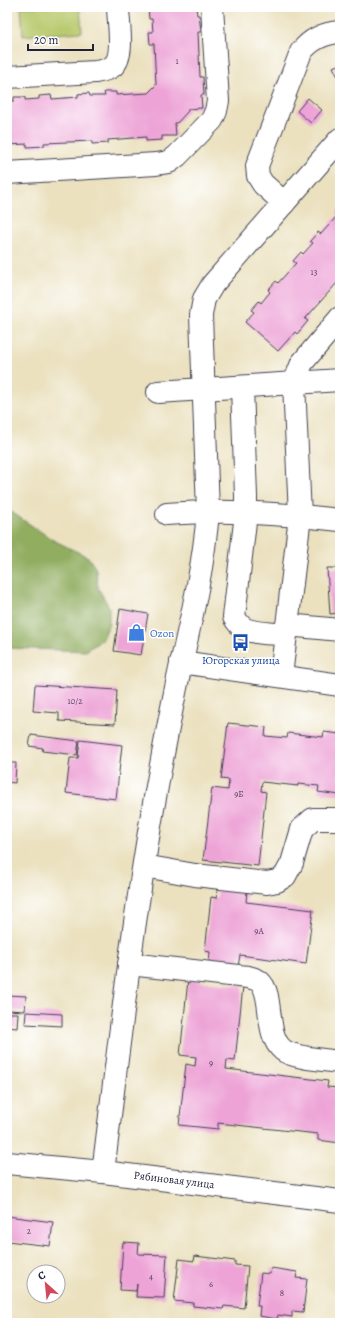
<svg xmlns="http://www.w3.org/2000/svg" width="347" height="1330" font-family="Alegreya,serif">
<rect width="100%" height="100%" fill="#fff"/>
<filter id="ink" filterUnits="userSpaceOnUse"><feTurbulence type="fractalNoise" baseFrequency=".025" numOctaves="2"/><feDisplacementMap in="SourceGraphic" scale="8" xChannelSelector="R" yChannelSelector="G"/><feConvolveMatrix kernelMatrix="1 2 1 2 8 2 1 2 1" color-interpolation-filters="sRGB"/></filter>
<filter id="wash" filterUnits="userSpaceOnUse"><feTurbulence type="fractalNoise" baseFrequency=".012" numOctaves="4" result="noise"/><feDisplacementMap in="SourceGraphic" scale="16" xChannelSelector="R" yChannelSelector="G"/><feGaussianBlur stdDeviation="0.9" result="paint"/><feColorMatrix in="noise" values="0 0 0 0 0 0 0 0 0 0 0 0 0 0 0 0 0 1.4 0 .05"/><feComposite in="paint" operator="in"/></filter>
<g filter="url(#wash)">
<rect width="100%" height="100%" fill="#ebe1bf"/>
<path fill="#b7c96c" stroke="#6c7654" d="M 21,7 L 80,7 L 82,32 L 23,36 Z"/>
<path fill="#91ad60" stroke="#5a684e" d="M 7,509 L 53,540 L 88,557 L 96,569 L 98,588 L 109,607 L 109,624 L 103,639 L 86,651 L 7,648 Z"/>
<g id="blocks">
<g fill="#eda3d6">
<path d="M 148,7 L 196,7 L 197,15 L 199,15 L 201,32 L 198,32 L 200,77 L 203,77 L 204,95 L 201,95 L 202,108 L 188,109 L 188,111 L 177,123 L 175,123 L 176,136 L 162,136 L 162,140 L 146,141 L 146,137 L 108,140 L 108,143 L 92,144 L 92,141 L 44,143 L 44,146 L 27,147 L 27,144 L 7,145 L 7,101 L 14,101 L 14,97 L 25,97 L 25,100 L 39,99 L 39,96 L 51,95 L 52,99 L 78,97 L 78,94 L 89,93 L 90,96 L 105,96 L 104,92 L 116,92 L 116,95 L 148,93 L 156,85 L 154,44 L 150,44 L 149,32 L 153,32 L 152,19 L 149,19 Z"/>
<path d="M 340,64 L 340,76 L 338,77 L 333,67 Z"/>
<path d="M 308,98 L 322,110 L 311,123 L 297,111 Z"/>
<path d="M 340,208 L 340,284 L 339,285 L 337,283 L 305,319 L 308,321 L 297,334 L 295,332 L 278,351 L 245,322 L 254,312 L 251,310 L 259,301 L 261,303 L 270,292 L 268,290 L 276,281 L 278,283 L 296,263 L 293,261 L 301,252 L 303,254 L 313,243 L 310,241 L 318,232 L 321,234 L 338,215 L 336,213 Z"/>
<path d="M 327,568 L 340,568 L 340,613 L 330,614 Z"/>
<path d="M 120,609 L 148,614 L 141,655 L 114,651 Z"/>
<path d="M 35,685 L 117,690 L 115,724 L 59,721 L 59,713 L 33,711 Z"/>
<path d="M 228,723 L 266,727 L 265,736 L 287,738 L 288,733 L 323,737 L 324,732 L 340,734 L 340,795 L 318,792 L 319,786 L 298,784 L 298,786 L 262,782 L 261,791 L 266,792 L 258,866 L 203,860 L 212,788 L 228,790 L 229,780 L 221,779 Z"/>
<path d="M 31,735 L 79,741 L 77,755 L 42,751 L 43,748 L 29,746 Z"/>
<path d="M 80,740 L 122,745 L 116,799 L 66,793 L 70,758 L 78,758 Z"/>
<path d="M 7,763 L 16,763 L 15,783 L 7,782 Z"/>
<path d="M 218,888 L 247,891 L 246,902 L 313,910 L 306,964 L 240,955 L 238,967 L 209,963 L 210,952 L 205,951 L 211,897 L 217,898 Z"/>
<path d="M 188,980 L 243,986 L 235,1061 L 227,1060 L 226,1069 L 328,1081 L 327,1087 L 340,1088 L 340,1143 L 318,1140 L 318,1134 L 218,1123 L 218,1129 L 179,1125 L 186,1064 L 195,1066 L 196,1057 L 180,1055 Z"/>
<path d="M 7,995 L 26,996 L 25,1011 L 7,1010 Z"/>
<path d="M 26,1012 L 62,1014 L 62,1026 L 25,1024 Z"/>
<path d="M 7,1013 L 18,1013 L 17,1028 L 7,1027 Z"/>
<path d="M 7,1216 L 53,1222 L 50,1246 L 7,1241 Z"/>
<path d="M 123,1242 L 139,1243 L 138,1254 L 167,1255 L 164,1298 L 136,1297 L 137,1284 L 136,1291 L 120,1290 Z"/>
<path d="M 195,1256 L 235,1261 L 235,1265 L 248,1266 L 244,1308 L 224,1306 L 223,1309 L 193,1306 L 193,1303 L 174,1301 L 179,1259 L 194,1261 Z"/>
<path d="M 271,1268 L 297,1272 L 296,1278 L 307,1279 L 303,1312 L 292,1311 L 292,1317 L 278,1315 L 277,1319 L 259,1316 L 260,1306 L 257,1306 L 261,1273 L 270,1274 Z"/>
</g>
</g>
</g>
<g filter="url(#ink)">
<use href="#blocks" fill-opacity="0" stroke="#403f4f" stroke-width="1"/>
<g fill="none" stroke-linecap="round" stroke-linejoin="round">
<defs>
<g id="minor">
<path d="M 7,77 L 95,72 C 102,71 108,70 113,66 C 125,56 118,21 118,7"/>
<path d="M 7,173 L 156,164 L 169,162 L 177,156 L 212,120 L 216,111 L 218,101 L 212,7"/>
<path d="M 284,203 L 263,184 L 258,176 L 257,166 L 301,52 C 311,39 324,33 340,32"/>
<path d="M 242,387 L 246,496 L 246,513 L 234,617 C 237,622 240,626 245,629 C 257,634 274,633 286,635"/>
<path d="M 158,392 L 340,380"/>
<path d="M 167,514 C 189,513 210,511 232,512 C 268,513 304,516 340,520"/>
<path d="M 287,625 L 340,630"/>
<path d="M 181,662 L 340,685"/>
<path d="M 281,676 L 300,516 L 294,383 L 302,363 L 340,318"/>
<path d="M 144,866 L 195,875 L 267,883 L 277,881 L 285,876 L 292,863 L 302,829 L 313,819 L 340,819"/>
<path d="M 129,964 L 248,977 C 251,978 257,979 260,982 C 274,994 264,1035 283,1050 C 293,1058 326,1060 340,1062"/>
<path d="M 7,1163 L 103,1172 L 340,1201"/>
<path d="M 103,1172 C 119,1045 133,918 156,792 C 164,748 172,704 182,660 C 193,611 204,562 208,512 L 201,315 L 204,299 L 213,284 L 340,139"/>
</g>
</defs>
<use href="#minor" stroke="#403f4f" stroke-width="24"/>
<use href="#minor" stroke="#fff" stroke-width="22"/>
</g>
</g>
<defs>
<symbol id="shop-bare" viewBox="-9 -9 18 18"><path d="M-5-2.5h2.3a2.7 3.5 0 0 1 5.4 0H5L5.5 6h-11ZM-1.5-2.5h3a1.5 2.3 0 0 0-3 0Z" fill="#3f7fe0" stroke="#fff" stroke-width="2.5" paint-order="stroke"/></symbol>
<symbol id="bus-bare" viewBox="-9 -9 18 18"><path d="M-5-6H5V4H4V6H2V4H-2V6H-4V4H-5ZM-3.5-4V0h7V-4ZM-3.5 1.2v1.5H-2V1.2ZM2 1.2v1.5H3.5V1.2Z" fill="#1a4fb4" stroke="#fff" stroke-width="2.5" paint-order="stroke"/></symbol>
</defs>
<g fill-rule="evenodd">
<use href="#shop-bare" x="124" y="620" width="25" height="25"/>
<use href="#bus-bare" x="228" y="630" width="25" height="25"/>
</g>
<g text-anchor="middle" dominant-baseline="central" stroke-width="3" stroke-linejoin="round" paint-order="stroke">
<g font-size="9" fill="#554262">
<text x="177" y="61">1</text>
<text x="314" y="272">13</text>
<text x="75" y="701">10/2</text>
<text x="239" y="794">9Б</text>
<text x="259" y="931">9А</text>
<text x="211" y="1063">9</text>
<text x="29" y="1231">2</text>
<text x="151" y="1276">4</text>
<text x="211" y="1284">6</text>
<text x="282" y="1293">8</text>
</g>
<g font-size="11" fill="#366cbe" stroke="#fff" text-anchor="start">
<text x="150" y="633">Ozon</text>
</g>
<g font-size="11" fill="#164399" stroke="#fff">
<text x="241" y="660">Югорская улица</text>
</g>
<g font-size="11" fill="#22223b" stroke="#fff">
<text transform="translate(174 1180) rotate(7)">Рябиновая улица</text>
</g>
</g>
<rect width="347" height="1330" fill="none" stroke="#fff" stroke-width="24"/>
<g transform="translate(46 1284) rotate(333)"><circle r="19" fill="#ffffff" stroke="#a7a7b1"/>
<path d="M0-3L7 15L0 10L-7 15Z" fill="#d1495b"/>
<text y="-6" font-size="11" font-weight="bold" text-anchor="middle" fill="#22223b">С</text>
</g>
<path d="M28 44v6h65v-6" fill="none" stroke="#22223b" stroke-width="2"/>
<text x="34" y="44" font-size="12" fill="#22223b" stroke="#ffffff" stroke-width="3" paint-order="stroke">20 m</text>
</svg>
